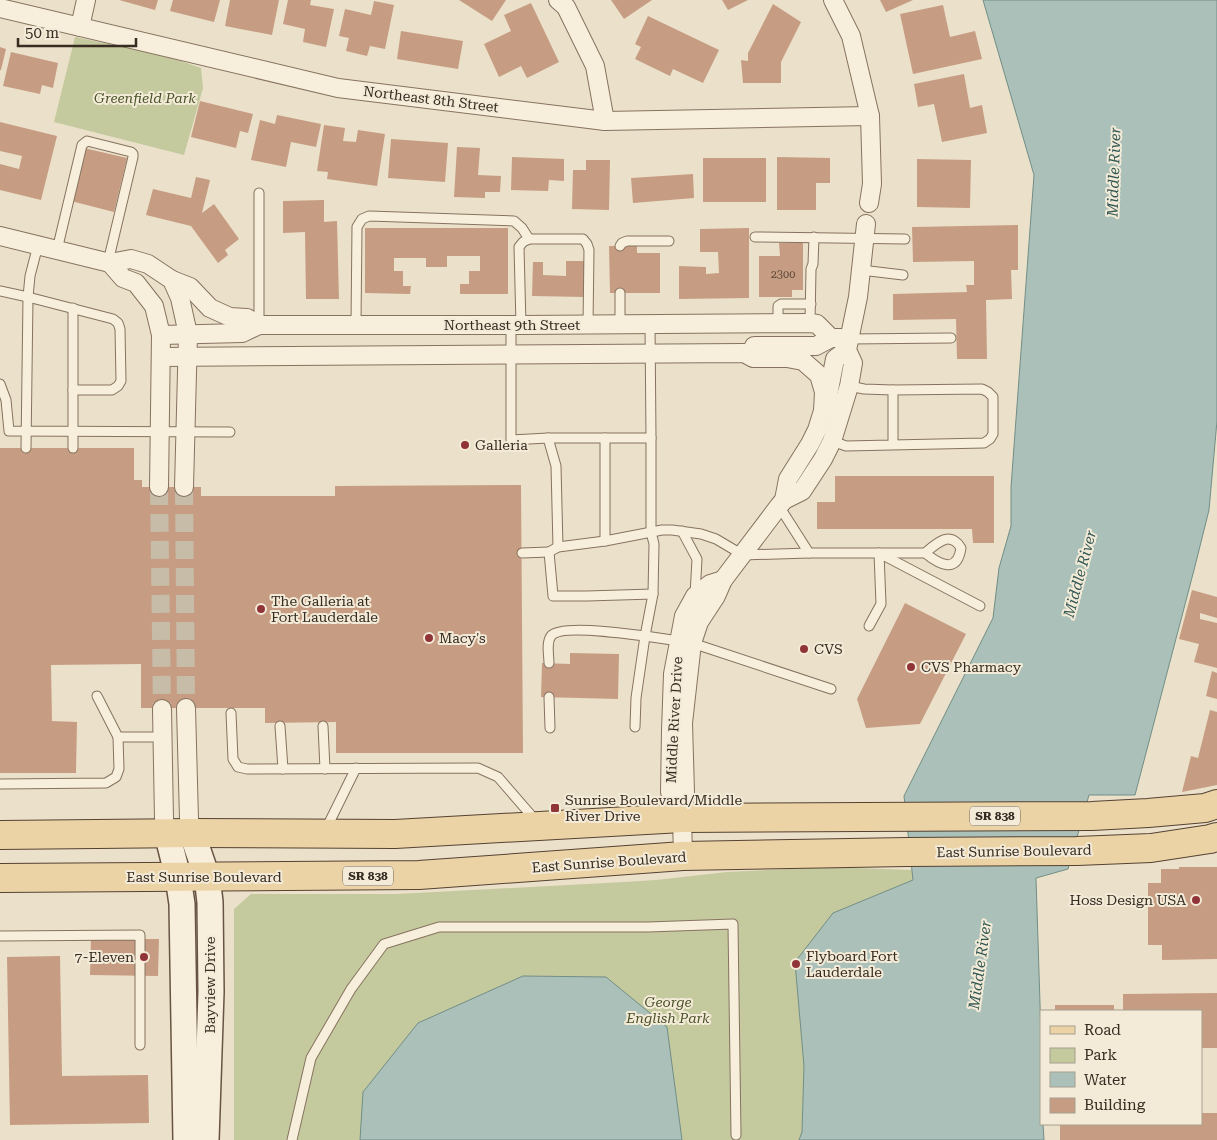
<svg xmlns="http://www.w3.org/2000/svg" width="1217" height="1140" font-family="'Roboto Serif',serif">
<rect width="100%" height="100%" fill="#ebe0c9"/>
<g fill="#c5c99e">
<path d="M 75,37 L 166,56 L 201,68 L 203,88 L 184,155 L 54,122 Z"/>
<path d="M 827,867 L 912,870 L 913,880 L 833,913 L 804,1066 L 802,1132 L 803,1140 L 234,1140 L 234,909 L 251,894 L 397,894 L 624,882 L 656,880 L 727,872 Z"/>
</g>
<g fill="#aac0b9" stroke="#718e86">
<path d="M 983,0 L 1217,0 L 1217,421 L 1209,510 L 1194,570 L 1135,795 L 1089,795 L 1068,869 L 1036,878 L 1041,1035 L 1041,1124 L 1043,1124 L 1044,1140 L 799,1140 L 802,1132 L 804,1066 L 795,962 L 833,913 L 913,880 L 904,796 L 993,618 L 999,568 L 1011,526 L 1011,487 L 1034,175 Z"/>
<path d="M 523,976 L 606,977 L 667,1027 L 682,1140 L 360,1140 L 363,1092 L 418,1023 Z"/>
</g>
<g fill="#c69d83">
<path d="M 119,0 L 158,0 L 155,10 Z"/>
<path d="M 173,0 L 220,0 L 214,22 L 170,11 Z"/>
<path d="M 230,0 L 279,0 L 272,35 L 225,26 Z"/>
<path d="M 288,0 L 311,0 L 310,5 L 334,9 L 326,47 L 303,42 L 305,29 L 283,24 Z"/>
<path d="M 459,0 L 506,0 L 492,21 Z"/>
<path d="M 611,0 L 652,0 L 624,19 Z"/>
<path d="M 722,0 L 748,0 L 728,10 Z"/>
<path d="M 880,0 L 913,0 L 886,12 Z"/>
<path d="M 374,1 L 394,5 L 385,49 L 370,46 L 367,56 L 346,51 L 349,38 L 339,36 L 345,9 L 371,15 Z"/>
<path d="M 531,3 L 559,62 L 527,78 L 521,66 L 499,77 L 484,44 L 511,31 L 504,15 Z"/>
<path d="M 773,4 L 801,22 L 781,62 L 781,83 L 743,83 L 741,60 L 748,61 L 748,53 Z"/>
<path d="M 943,5 L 950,37 L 975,31 L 982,59 L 913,74 L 900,14 Z"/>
<path d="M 648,16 L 719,50 L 703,83 L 673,69 L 670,76 L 635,59 L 641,47 L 635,44 Z"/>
<path d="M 401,31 L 463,41 L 458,69 L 397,59 Z"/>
<path d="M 0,47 L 6,49 L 1,70 L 0,70 Z"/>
<path d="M 11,52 L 58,63 L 53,88 L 42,85 L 40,94 L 3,86 Z"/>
<path d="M 964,74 L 970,108 L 982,105 L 987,133 L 942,142 L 934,104 L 918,107 L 914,84 Z"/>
<path d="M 200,101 L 253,114 L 248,133 L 240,131 L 236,148 L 191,137 Z"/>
<path d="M 277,115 L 321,124 L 316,147 L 291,142 L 286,167 L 251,160 L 260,120 L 275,124 Z"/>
<path d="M 0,122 L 57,136 L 41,200 L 0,190 L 0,164 L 19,169 L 22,156 L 0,151 Z"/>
<path d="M 324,125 L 345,128 L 343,141 L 356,142 L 358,130 L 385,134 L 377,186 L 327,179 L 328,172 L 317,171 Z"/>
<path d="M 391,139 L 448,143 L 445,182 L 388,178 Z"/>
<path d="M 457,147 L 480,148 L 478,175 L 501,176 L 500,192 L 485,192 L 485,198 L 454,197 Z"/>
<path d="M 84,148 L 127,158 L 114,212 L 71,201 Z"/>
<path d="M 512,157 L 564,159 L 564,181 L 549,180 L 548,191 L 511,190 Z"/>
<path d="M 777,157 L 830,158 L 830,183 L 816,183 L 816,210 L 777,210 Z"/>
<rect x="703" y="158" width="63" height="44"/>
<path d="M 917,159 L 971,160 L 970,208 L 917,207 Z"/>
<path d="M 586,160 L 610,160 L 609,210 L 572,209 L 573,170 L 586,170 Z"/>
<path d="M 693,174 L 694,198 L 633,203 L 631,178 Z"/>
<path d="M 196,177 L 210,180 L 202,213 L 214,204 L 239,239 L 225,250 L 228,255 L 218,263 L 191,226 L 146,215 L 153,189 L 191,198 Z"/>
<path d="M 324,200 L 324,222 L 337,221 L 339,299 L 306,299 L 305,232 L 283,233 L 283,201 Z"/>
<path d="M 1018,225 L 1018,270 L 1011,270 L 1012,299 L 986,300 L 987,359 L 957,359 L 956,319 L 893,320 L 893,294 L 967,292 L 966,285 L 974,285 L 974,261 L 913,262 L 912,227 Z"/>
<path d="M 365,228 L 508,228 L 508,294 L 460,294 L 460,284 L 469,284 L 469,271 L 480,271 L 480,256 L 447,256 L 447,267 L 426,267 L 426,258 L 394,258 L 394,271 L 403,271 L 403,286 L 411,286 L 410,294 L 365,293 Z"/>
<path d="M 749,228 L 749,298 L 679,299 L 679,266 L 706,267 L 706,274 L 719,273 L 718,252 L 700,252 L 700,229 Z"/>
<path d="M 779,243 L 803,243 L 803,290 L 792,290 L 792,297 L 759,297 L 759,256 L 780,256 Z"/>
<path d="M 609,246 L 637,246 L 637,253 L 660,253 L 660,293 L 610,293 Z"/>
<path d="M 566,261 L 585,261 L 585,297 L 532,296 L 533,262 L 543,262 L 543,275 L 566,276 Z"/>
<path d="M 0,448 L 134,448 L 134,480 L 142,480 L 142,487 L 201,487 L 201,496 L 335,496 L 335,486 L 521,485 L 523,753 L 336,753 L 336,722 L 265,723 L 265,708 L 141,708 L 141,664 L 51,665 L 52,721 L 77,722 L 76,773 L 0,773 Z"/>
<path d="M 835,476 L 994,476 L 994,543 L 973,543 L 972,529 L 817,529 L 817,502 L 835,502 Z"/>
<path d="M 1192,590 L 1217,597 L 1217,618 L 1200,613 L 1200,619 L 1217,623 L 1217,668 L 1194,662 L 1199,644 L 1179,639 Z"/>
<path d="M 905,603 L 966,634 L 920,724 L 866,728 L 857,699 Z"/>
<path d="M 570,653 L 619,654 L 618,699 L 541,697 L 542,663 L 570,664 Z"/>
<path d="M 1212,671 L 1217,673 L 1217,699 L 1206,696 Z"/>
<path d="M 1210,710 L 1217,712 L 1217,785 L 1182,792 L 1191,756 L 1198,758 Z"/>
<path d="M 1179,867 L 1217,867 L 1217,959 L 1162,960 L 1162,945 L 1148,945 L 1148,883 L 1161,883 L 1161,869 L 1179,869 Z"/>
<path d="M 91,939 L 159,939 L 158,976 L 90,975 Z"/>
<path d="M 60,956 L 62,1076 L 148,1075 L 149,1123 L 10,1125 L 7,957 Z"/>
<path d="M 1217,993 L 1217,1048 L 1201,1048 L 1201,1011 L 1123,1011 L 1123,994 Z"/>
<rect x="1055" y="1005" width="59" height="6"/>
<path d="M 1201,1113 L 1217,1113 L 1217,1140 L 1060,1140 L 1060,1124 L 1201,1124 Z"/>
</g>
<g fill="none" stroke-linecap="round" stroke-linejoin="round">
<g stroke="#c7bca8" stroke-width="18" stroke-dasharray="18 9" stroke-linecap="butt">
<path d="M 159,487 L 162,709"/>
<path d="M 184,487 L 186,708"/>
</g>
<defs>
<g id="lane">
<path d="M 259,193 L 259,325"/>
<path d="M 755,237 L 905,239"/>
<path d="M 529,239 L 583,239 L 587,244 L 589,250 L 588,325"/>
<path d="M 620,246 L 622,243 L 627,241 L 669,241"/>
<path d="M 57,250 L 82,145 L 87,141 L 131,152 L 133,154 L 133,157 L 108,262"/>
<path d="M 861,270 L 903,275"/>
<path d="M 0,291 L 28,297 L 30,276 L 38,245"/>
<path d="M 810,323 L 811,269 L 813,264 L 814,237"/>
<path d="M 356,324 L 357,227 L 362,219 L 369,216 L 514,221 L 522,228 L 529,239 L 523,242 L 519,247 L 521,325"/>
<path d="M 778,324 L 778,306 L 781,304 L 811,304"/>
<path d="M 511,325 L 511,440 L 548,438 L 651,438"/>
<path d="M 620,325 L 620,293"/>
<path d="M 650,325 L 651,438 L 651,532 L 654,544 L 653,594 L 645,636 L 679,641"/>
<path d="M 849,339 L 951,338"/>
<path d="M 0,384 L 6,400 L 9,431 L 230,432"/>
<path d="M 849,386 L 864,389 L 893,390"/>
<path d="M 548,438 L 556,466 L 558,547"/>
<path d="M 605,438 L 605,541"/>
<path d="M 832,441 L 846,446 L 984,443 L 990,439 L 993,434 L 993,397 L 988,392 L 982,389 L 893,390 L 893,444"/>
<path d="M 26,448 L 28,297 L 113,319 L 118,323 L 120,329 L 121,381 L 118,386 L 112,390 L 73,390"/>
<path d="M 73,448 L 73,308"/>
<path d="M 779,506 L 809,553 L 925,553 C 940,565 957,574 961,548 C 950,530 937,543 925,553"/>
<path d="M 682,531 L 697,559 L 695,595"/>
<path d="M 522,553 L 549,552"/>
<path d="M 653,594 L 587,596 L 553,596 L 549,552 L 558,547 L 605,541 L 662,530 L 672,530 L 701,534 L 716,539 L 743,555 L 809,553"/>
<path d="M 869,626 L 881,604 L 879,553 L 980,606"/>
<path d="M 692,643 L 831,689"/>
<path d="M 549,663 C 549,656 546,643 551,636 C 560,624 629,634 645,636 L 636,698 L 635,727"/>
<path d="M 97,696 L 118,737 L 163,737"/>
<path d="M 549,697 L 550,728"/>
<path d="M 231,713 L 233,759 L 238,767 L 247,769 L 478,768 L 498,777 L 537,822"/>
<path d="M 280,726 L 283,769"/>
<path d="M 323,726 L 325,769"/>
<path d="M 0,784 L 106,783 L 116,777 L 119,769 L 118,737"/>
<path d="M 326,829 L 356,768"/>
<path d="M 0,936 L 140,935 L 140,1045"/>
<path d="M 292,1140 L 311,1058 L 351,989 L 384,944 L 439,927 L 648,927 L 733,924 L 736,1135"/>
</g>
<g id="street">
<path d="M 558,0 L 566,7 L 595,66 L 605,121"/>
<path d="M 833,0 L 851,36 L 870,116 L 872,184 L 869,203"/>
<path d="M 0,8 L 338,88 L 605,121 L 870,116"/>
<path d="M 80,27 L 86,0"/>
<path d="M 0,236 L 110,263 L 131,259 L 148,264 L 172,280 L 180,298 L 188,334 L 184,487"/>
<path d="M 110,263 L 123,278 L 136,283 L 154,306 L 161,335 L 159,487"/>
<path d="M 172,280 L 190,287 L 210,308 L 230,317 L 247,318 L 259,325"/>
<path d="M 161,335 L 242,333 L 259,325 L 521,325 L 810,323 L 817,324 L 831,338"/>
<path d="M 754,346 L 816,346 L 831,338 L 841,338"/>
<path d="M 161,357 L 744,353 L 753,358 L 787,358 L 803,361 L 819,375 L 824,392 L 823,411"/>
<path d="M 784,500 L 788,479 L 810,444 L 817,430 L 828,395 L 835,359 L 847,350"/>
<path d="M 186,708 L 189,819 L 192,833"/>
<path d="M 162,709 L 164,819 L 167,833"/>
<path d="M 681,817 L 670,792 L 671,731 L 673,674 L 684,616 L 695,596 L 710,584 L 723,580"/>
<path d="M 683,856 L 682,818 L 685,792 L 683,723 L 692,643 L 699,622 L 716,596 L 723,580 L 779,506 L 784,500 L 802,491 L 823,459 L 832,441 L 849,386 L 853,363 L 847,350 L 858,297 L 866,224"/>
</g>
<g id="secondary">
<path d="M 167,833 L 178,877 L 182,904 L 186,1140"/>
<path d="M 192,833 L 207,877 L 210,902 L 211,992 L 206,1140"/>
</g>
<g id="primary">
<path d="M 0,835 L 192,833 L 395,834 L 682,818 L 1092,816 L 1148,813 L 1205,808 L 1217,804"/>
<path d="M 0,878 L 419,875 L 683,856 L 907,852 L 1077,851 L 1151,848 L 1210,839 L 1217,837"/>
</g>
</defs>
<use href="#lane" stroke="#86735f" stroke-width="11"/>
<use href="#street" stroke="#86735f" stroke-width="20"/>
<use href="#secondary" stroke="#685442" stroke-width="28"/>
<use href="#primary" stroke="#554233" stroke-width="30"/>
<use href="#lane" stroke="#f7eedc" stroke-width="9"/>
<use href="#street" stroke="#f7eedc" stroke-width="18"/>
<use href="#secondary" stroke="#f7eedc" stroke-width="25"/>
<use href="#primary" stroke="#ebd3a5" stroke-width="28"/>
</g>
<g fill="#913438" stroke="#f3ebd8" stroke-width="2">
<circle cx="465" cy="445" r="5"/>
<circle cx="261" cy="609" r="5"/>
<circle cx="429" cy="638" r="5"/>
<circle cx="804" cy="649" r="5"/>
<circle cx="911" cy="667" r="5"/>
<rect x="550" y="803" width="10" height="10" rx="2.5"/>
<circle cx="1196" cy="900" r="5"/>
<circle cx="144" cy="957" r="5"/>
<circle cx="796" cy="964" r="5"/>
</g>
<g text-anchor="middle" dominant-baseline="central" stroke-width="4" stroke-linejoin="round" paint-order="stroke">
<g font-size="11" fill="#5c483a">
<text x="783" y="274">2300</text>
</g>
<g fill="#f3ebd8" stroke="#706559" stroke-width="1">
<rect x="970" y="806.5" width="50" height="19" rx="4"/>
<rect x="343" y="866.5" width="50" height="19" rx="4"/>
</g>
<g font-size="12" font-weight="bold" fill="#382c22">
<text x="995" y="816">SR 838</text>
<text x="368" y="876">SR 838</text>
</g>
<g font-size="14" font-style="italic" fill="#4a532a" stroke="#f3ebd8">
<text x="145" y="98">Greenfield Park</text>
<text x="668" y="1002">George<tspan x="668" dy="16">English Park</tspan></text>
</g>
<g font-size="14" fill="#382c22" stroke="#f3ebd8">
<text transform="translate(431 99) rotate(7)">Northeast 8th Street</text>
<text x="512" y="325">Northeast 9th Street</text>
<text transform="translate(674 720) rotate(-87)">Middle River Drive</text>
<text transform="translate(1014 851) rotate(-1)">East Sunrise Boulevard</text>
<text transform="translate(609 862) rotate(-4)">East Sunrise Boulevard</text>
<text x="204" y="877">East Sunrise Boulevard</text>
<text transform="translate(210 985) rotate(-90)">Bayview Drive</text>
</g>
<g font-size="14" fill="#382c22" stroke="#f3ebd8" text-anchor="start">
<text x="475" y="445">Galleria</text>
<text x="271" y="601">The Galleria at<tspan x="271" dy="16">Fort Lauderdale</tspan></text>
<text x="439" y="638">Macy's</text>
<text x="814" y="649">CVS</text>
<text x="921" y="667">CVS Pharmacy</text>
<text x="565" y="800">Sunrise Boulevard/Middle<tspan x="565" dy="16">River Drive</tspan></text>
<text x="1186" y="900" text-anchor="end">Hoss Design USA</text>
<text x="806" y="956">Flyboard Fort<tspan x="806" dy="16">Lauderdale</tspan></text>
<text x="134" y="957" text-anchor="end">7-Eleven</text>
</g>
<g font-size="15" font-style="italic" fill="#325753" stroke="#f3ebd8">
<text transform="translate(1114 172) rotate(-88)">Middle River</text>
<text transform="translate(1080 574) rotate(-75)">Middle River</text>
<text transform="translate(980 965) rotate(-82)">Middle River</text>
</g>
</g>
<rect x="1040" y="1010" width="162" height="115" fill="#f3ebd8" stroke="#a89f8f"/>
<rect x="1050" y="1026" width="25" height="8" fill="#ebd3a5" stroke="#a89f8f"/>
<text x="1084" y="1035" font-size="15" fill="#382c22">Road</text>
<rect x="1050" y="1048" width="25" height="15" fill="#c5c99e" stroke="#a89f8f"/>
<text x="1084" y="1060" font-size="15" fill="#382c22">Park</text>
<rect x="1050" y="1072" width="25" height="15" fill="#aac0b9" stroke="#a89f8f"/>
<text x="1084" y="1085" font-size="15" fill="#382c22">Water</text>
<rect x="1050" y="1098" width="25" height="15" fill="#c69d83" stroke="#a89f8f"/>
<text x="1084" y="1110" font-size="15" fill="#382c22">Building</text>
<path d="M18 38v8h118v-8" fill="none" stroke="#382c22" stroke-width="2.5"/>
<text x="25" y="38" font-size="15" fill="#382c22" stroke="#f3ebd8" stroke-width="4" paint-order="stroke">50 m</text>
</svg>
